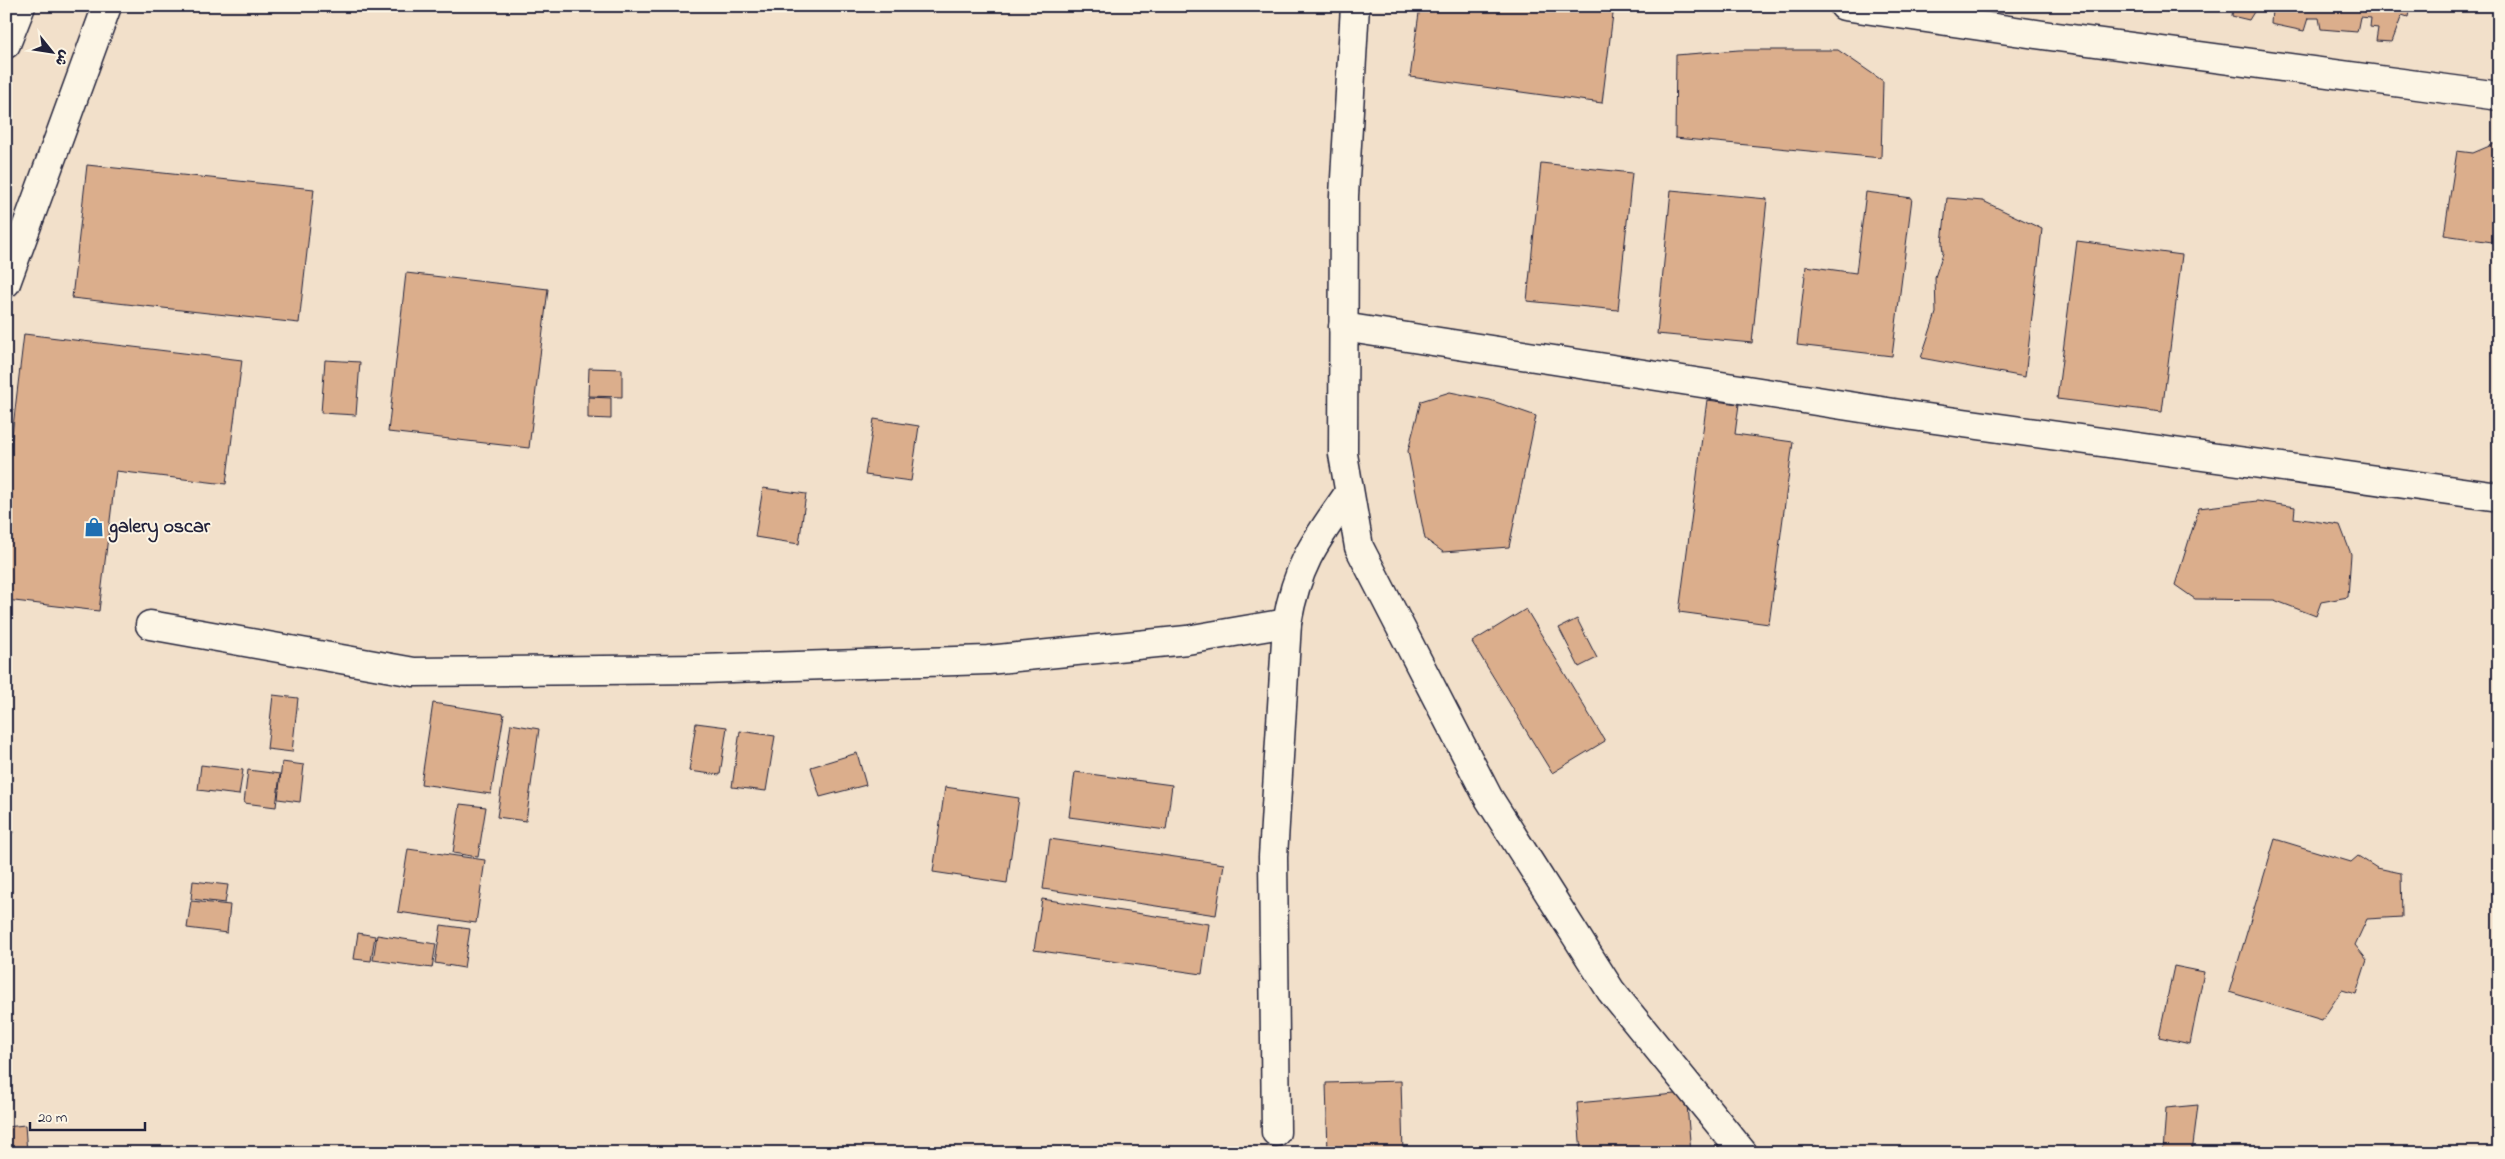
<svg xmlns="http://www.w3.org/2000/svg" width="2505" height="1159" font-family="'Indie Flower','Playpen Sans Arabic',sans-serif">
<rect width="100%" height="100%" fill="#f2e0ca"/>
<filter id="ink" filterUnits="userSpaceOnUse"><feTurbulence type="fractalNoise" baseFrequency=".02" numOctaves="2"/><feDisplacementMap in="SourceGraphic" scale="10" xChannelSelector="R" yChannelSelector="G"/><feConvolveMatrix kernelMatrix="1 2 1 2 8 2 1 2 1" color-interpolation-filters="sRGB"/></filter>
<g filter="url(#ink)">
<g fill="#dbae8c" stroke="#22223b">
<path d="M 1420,6 L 1614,6 L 1602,103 L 1410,77 Z"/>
<path d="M 2233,6 L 2410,6 L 2408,17 L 2402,15 L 2392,42 L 2376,41 L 2378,28 L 2370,27 L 2371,18 L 2360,17 L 2357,32 L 2321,29 L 2319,18 L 2308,18 L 2304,31 L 2271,24 L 2272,9 L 2257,7 L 2249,20 L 2232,16 Z"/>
<path d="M 1739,50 L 1838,50 L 1883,81 L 1881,158 L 1675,138 L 1676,55 Z"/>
<path d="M 2499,142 L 2499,243 L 2444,235 L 2457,151 L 2473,153 Z"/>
<path d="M 1541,163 L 1632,173 L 1618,310 L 1527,301 Z"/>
<path d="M 87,165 L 314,189 L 299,323 L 72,298 Z"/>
<path d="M 1671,190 L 1767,199 L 1752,343 L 1657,334 Z"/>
<path d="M 1866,192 L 1912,198 L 1892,356 L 1797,345 L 1806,266 L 1856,273 Z"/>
<path d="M 1947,198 L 1983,201 L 2042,229 L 2025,377 L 1921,358 L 1936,313 L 1935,277 L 1943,253 L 1942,243 Z"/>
<path d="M 2077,241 L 2182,255 L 2162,412 L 2057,399 Z"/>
<path d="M 406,273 L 548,289 L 529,448 L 388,432 Z"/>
<path d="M 24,334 L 242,360 L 226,484 L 116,471 L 99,611 L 6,600 L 6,486 Z"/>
<path d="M 325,360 L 360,362 L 356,415 L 321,413 Z"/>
<path d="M 589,368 L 622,369 L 622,397 L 588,396 Z"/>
<path d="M 1450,392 L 1490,400 L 1536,416 L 1509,547 L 1443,552 L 1425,539 L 1408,451 L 1421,401 Z"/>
<path d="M 588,397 L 611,398 L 611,419 L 588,418 Z"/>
<path d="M 1707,400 L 1739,404 L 1735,434 L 1793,442 L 1769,624 L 1679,612 Z"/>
<path d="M 874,419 L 919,426 L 911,481 L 865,475 Z"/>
<path d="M 763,488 L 806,494 L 799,544 L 755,537 Z"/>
<path d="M 2257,501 L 2295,507 L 2294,518 L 2340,525 L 2351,554 L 2348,597 L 2321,602 L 2316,616 L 2274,600 L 2195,599 L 2175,585 L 2199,508 Z"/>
<path d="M 1526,609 L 1605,741 L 1552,773 L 1472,642 Z"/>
<path d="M 1577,619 L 1597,658 L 1579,667 L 1559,628 Z"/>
<path d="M 273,695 L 298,698 L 292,752 L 267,749 Z"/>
<path d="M 433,703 L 504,714 L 491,794 L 421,784 Z"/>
<path d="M 696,723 L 727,727 L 720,775 L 689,771 Z"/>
<path d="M 511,724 L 539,729 L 526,821 L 497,817 Z"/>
<path d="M 740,731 L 775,736 L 766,791 L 732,787 Z"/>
<path d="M 857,753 L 866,785 L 820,797 L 811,767 Z"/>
<path d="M 282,762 L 304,765 L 300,802 L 278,799 Z"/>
<path d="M 201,765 L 243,770 L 239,795 L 198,790 Z"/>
<path d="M 248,770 L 280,774 L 276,807 L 244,803 Z"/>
<path d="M 1075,772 L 1172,785 L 1166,830 L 1069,817 Z"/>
<path d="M 945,787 L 1019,798 L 1007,883 L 933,872 Z"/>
<path d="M 6,791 L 13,833 L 6,834 Z"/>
<path d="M 460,804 L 486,807 L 478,857 L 453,853 Z"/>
<path d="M 1050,839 L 1224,864 L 1216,915 L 1043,889 Z"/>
<path d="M 2275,839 L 2351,862 L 2358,856 L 2377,868 L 2401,873 L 2402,917 L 2367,919 L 2355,945 L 2367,960 L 2356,994 L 2342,990 L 2322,1020 L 2229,992 Z"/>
<path d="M 408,849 L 485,860 L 476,923 L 398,912 Z"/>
<path d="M 193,881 L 228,885 L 225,903 L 191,899 Z"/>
<path d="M 1042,899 L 1209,924 L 1202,974 L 1034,950 Z"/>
<path d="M 191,901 L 230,905 L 227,933 L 187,928 Z"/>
<path d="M 441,925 L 470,929 L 464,968 L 435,963 Z"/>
<path d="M 358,933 L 375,936 L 371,961 L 354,959 Z"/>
<path d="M 377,935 L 436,944 L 432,968 L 373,960 Z"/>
<path d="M 2174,966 L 2204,972 L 2190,1044 L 2159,1037 Z"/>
<path d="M 1401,1081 L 1403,1153 L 1328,1153 L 1326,1083 Z"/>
<path d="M 1686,1093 L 1691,1153 L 1581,1153 L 1577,1103 Z"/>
<path d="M 2198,1105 L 2192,1153 L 2163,1153 L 2166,1108 Z"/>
<path d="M 25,1125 L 27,1153 L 6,1153 L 6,1127 Z"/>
</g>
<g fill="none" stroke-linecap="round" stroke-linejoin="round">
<defs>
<g id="street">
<path d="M 1355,6 L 1344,196 L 1343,454 L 1359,547 L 1488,797 L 1611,991 L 1743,1153"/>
<path d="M 1844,6 L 2050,36 L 2499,96"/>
<path d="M 1343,327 L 1913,416 L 2499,497"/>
<path d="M 150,625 L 414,672 L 702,669 L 988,660 L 1187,640 L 1287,623"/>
<path d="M 1276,1132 L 1273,857 L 1287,623 C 1297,564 1316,540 1349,493"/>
</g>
<g id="highway">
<path d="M 6,44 L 21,6"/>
<path d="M 6,283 L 107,6"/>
</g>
</defs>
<use href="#street" stroke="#22223b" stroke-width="31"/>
<use href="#highway" stroke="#22223b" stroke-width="31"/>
<use href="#street" stroke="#fcf5e5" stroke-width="28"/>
<use href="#highway" stroke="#fcf5e5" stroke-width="28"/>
</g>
</g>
<defs>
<symbol id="shop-bare" viewBox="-9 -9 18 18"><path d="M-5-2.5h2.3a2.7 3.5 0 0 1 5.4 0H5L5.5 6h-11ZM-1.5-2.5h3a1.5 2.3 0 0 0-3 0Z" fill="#1f6fb2" stroke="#fcf5e5" stroke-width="2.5" paint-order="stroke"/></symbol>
</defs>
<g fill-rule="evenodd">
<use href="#shop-bare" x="80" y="513" width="28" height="28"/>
</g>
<g text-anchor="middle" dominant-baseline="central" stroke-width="4" stroke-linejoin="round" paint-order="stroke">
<g font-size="20" font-weight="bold" fill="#22223b" stroke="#fcf5e5" text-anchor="start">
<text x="109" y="527">galery oscar</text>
</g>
</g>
<rect width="2505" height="1159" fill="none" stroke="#fcf5e5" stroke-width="25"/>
<rect x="12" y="12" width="2480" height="1134" fill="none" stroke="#22223b" stroke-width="2" filter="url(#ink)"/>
<g transform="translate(52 52) rotate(120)" stroke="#fcf5e5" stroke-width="4" paint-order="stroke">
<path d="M0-4L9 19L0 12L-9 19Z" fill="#22223b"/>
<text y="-8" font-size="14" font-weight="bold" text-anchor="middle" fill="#22223b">ش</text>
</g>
<path d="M30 1122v8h115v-8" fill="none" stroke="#22223b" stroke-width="2.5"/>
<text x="38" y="1122" font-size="15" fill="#22223b" stroke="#fcf5e5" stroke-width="4" paint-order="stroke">20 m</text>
</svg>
